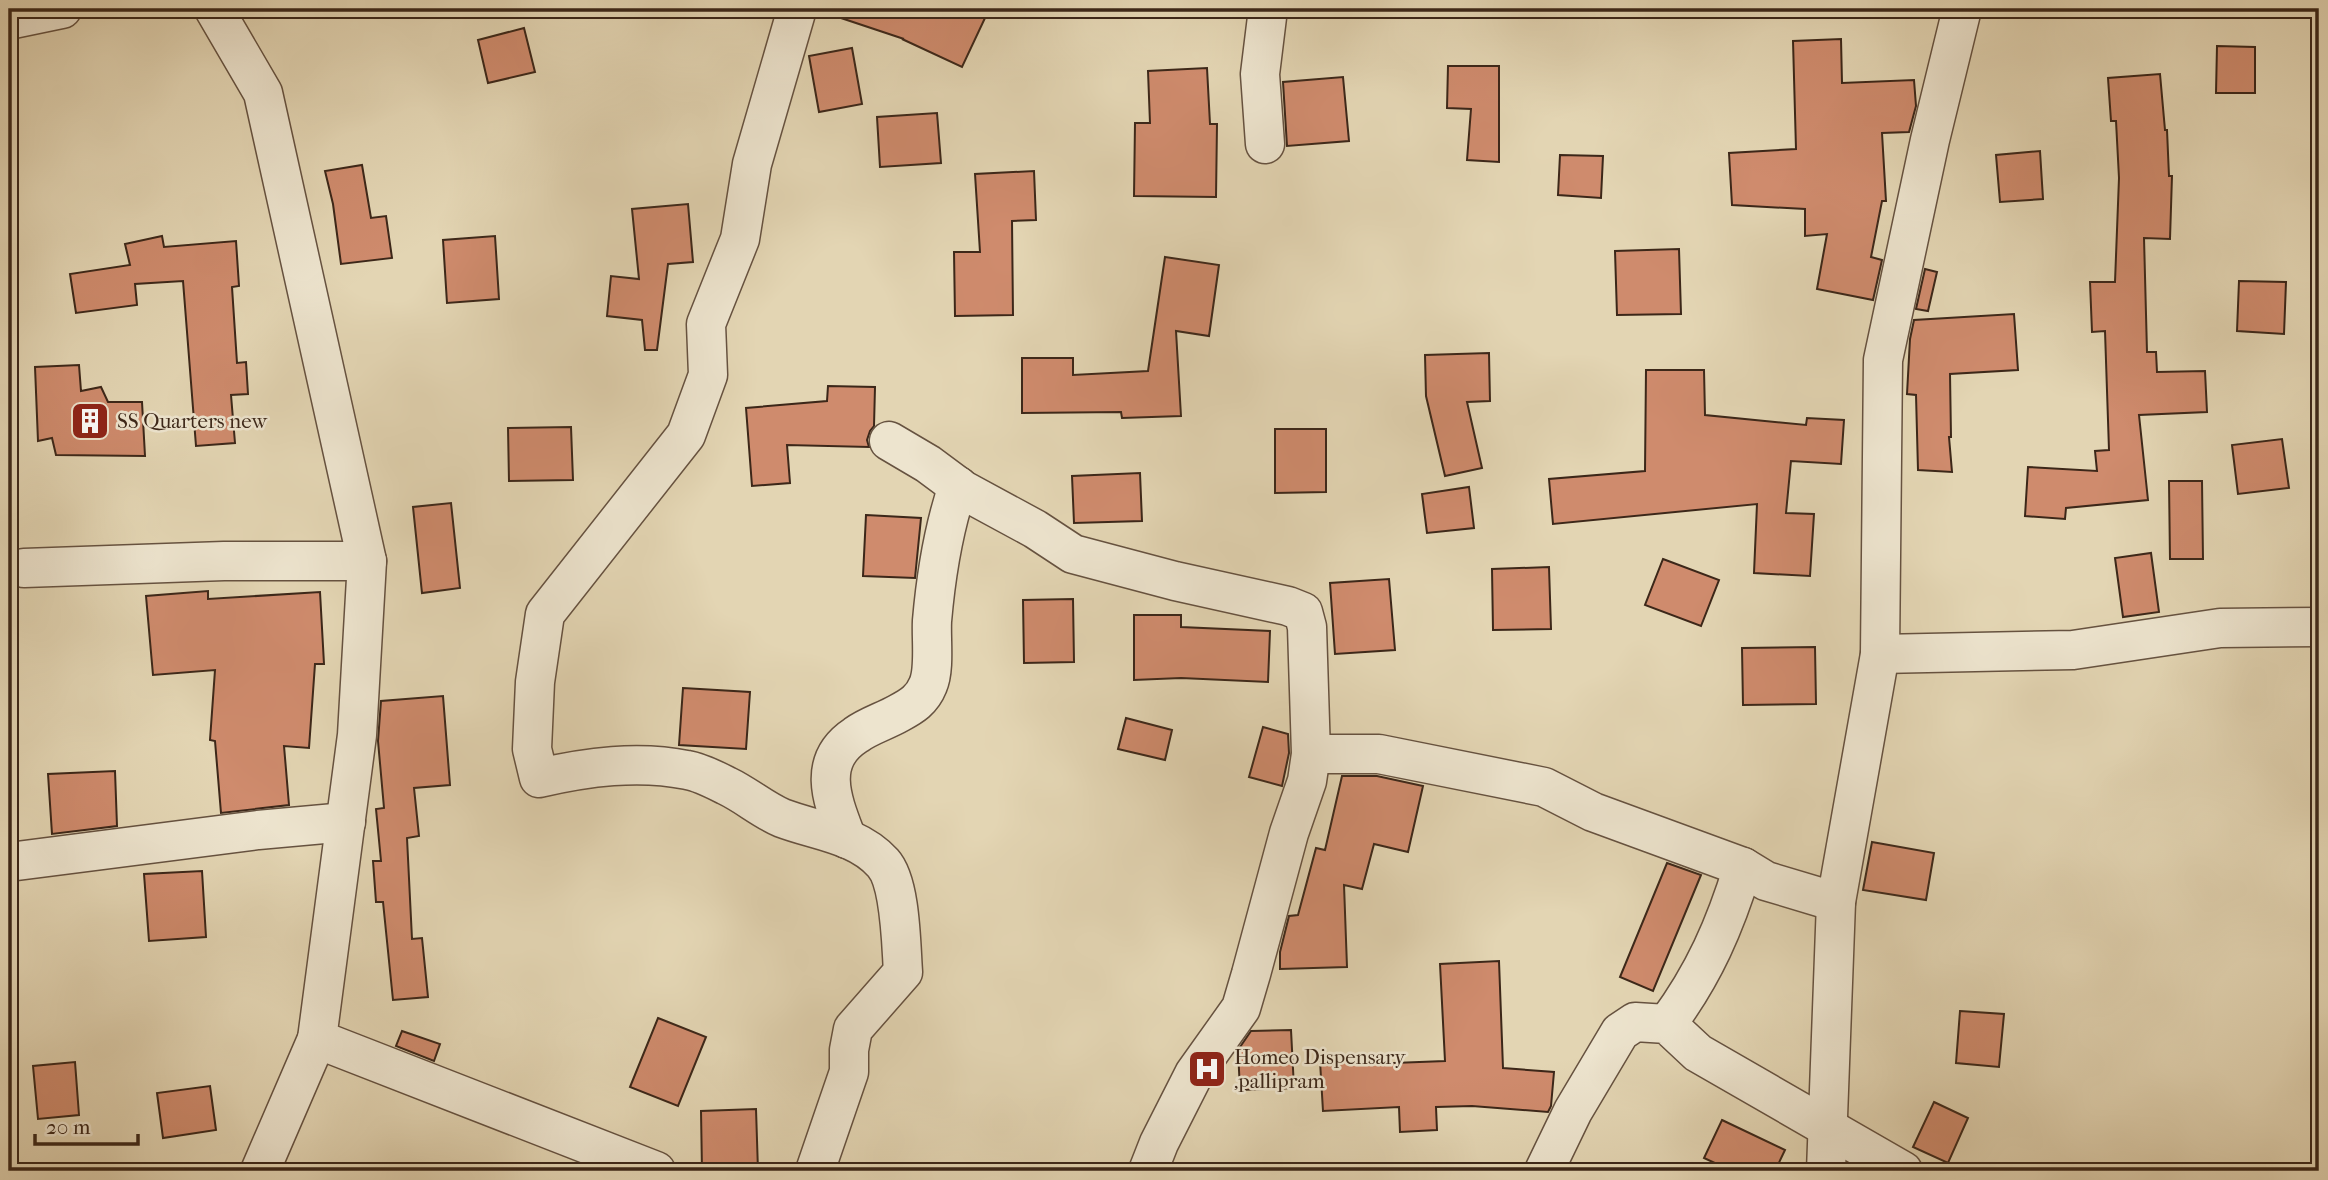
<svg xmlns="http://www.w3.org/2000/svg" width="2328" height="1180" font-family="'IM FELL French Canon',serif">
<rect width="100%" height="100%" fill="#e3d5b3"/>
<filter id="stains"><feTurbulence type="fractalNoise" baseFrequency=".00286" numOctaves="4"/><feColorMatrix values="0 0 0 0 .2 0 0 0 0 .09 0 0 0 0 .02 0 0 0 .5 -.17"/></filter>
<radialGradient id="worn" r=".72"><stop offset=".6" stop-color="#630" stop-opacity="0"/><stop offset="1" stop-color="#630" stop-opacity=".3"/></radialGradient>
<g fill="#cf8b6d" stroke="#3c2719" stroke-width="2">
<path d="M 830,9 L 964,9 L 985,18 L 962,67 L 902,39 L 904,39 L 829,14 Z"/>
<path d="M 524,28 L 535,72 L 488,83 L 478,40 Z"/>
<path d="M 1841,39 L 1842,83 L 1914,80 L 1916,106 L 1909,132 L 1882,133 L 1886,201 L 1882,201 L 1871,257 L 1882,260 L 1873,300 L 1817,289 L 1827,234 L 1805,236 L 1805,209 L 1732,205 L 1729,153 L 1796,149 L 1793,41 Z"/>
<path d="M 2217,46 L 2255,47 L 2255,93 L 2216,93 Z"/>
<path d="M 852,48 L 862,104 L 819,112 L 809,56 Z"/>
<path d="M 1448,66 L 1499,66 L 1499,162 L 1467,160 L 1471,109 L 1447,108 Z"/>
<path d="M 1207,68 L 1210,124 L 1217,124 L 1216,197 L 1134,196 L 1135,123 L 1150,123 L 1148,71 Z"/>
<path d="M 2160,74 L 2165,130 L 2167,130 L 2169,176 L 2172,176 L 2170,239 L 2144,238 L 2147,352 L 2156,352 L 2157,372 L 2205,371 L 2207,412 L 2139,415 L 2148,500 L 2066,508 L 2065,519 L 2025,516 L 2028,467 L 2097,471 L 2095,451 L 2109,450 L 2105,331 L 2092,332 L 2090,282 L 2115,282 L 2119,178 L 2116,121 L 2111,121 L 2108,78 Z"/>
<path d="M 1343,77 L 1349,141 L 1287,146 L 1283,82 Z"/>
<path d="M 937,113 L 941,163 L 880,167 L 877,117 Z"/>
<path d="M 2040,151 L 2043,199 L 2000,202 L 1996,155 Z"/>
<path d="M 1560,155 L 1603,156 L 1601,198 L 1558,195 Z"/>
<path d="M 362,165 L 371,218 L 386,216 L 392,258 L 341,264 L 333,204 L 325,171 Z"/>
<path d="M 1034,171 L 1036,220 L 1012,221 L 1013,315 L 955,316 L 954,252 L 980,252 L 975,174 Z"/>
<path d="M 688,204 L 693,262 L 668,264 L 657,350 L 645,350 L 642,320 L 607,316 L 611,276 L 639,279 L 632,209 Z"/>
<path d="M 162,236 L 164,247 L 236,241 L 239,286 L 232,287 L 237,363 L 246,362 L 248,394 L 231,395 L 235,443 L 196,446 L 183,281 L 135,284 L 137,305 L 76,313 L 70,274 L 130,265 L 125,244 Z"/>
<path d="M 495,236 L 499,299 L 447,303 L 443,240 Z"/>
<path d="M 1679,249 L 1681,314 L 1617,315 L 1615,251 Z"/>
<path d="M 1165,257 L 1219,265 L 1209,336 L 1176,331 L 1181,416 L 1122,418 L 1121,412 L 1022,413 L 1022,358 L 1073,358 L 1073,375 L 1148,371 Z"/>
<path d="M 1925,269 L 1937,272 L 1928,311 L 1916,309 Z"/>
<path d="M 2239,281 L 2286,282 L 2284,334 L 2237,331 Z"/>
<path d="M 2014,314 L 2018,370 L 1950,374 L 1951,437 L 1949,437 L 1952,472 L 1918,470 L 1916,395 L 1907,394 L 1910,339 L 1914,320 Z"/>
<path d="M 1489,353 L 1490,401 L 1467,402 L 1482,468 L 1445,476 L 1426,396 L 1425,355 Z"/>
<path d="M 79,365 L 81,391 L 101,387 L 108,402 L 142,402 L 145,456 L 56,455 L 52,438 L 38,441 L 35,367 Z"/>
<path d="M 1646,370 L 1704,370 L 1705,415 L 1806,425 L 1807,418 L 1844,420 L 1841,464 L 1791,461 L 1786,513 L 1814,514 L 1810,576 L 1754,573 L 1757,504 L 1553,524 L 1549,479 L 1645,471 Z"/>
<path d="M 828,386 L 875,387 L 874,426 L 870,431 L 867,440 L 869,447 L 787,445 L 790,483 L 752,486 L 746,408 L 827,401 Z"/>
<path d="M 571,427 L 573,480 L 509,481 L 508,428 Z"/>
<path d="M 1275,429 L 1326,429 L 1326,492 L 1275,493 Z"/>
<path d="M 2282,439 L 2289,488 L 2238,494 L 2232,445 Z"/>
<path d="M 1140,473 L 1142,521 L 1074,523 L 1072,476 Z"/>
<path d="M 2169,481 L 2202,481 L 2203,559 L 2170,559 Z"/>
<path d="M 1469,487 L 1474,528 L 1427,533 L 1422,494 Z"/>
<path d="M 451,503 L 460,588 L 422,593 L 413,507 Z"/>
<path d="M 866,515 L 921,518 L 915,578 L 863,576 Z"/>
<path d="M 2151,553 L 2159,612 L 2123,617 L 2115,558 Z"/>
<path d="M 1663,559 L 1719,580 L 1701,626 L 1645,605 Z"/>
<path d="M 1549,567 L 1551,629 L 1493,630 L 1492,569 Z"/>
<path d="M 1389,579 L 1395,650 L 1335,654 L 1330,583 Z"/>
<path d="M 208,591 L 208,599 L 320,592 L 324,664 L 315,664 L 309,748 L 284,746 L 289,805 L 221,813 L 215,741 L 210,740 L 215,670 L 153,675 L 146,596 Z"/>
<path d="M 1073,599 L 1074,662 L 1024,663 L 1023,600 Z"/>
<path d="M 1134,615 L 1181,615 L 1181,627 L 1270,631 L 1268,682 L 1181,678 L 1134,680 Z"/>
<path d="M 1815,647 L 1816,704 L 1743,705 L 1742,648 Z"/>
<path d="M 683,688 L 750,692 L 746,749 L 679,745 Z"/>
<path d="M 443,696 L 450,785 L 414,788 L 419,836 L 407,838 L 412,939 L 422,938 L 428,997 L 393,1000 L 383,902 L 376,902 L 373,861 L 381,861 L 376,809 L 384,808 L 378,741 L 381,701 Z"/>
<path d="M 1126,718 L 1172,730 L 1165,760 L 1118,749 Z"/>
<path d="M 1263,727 L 1288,734 L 1289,753 L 1282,786 L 1249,777 Z"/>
<path d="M 115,771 L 117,826 L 52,834 L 48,774 Z"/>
<path d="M 1342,776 L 1377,776 L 1423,786 L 1408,852 L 1374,844 L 1362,889 L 1344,885 L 1347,967 L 1280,969 L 1280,952 L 1289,916 L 1298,915 L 1316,848 L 1325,850 Z"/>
<path d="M 1872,842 L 1934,853 L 1926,900 L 1863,890 Z"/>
<path d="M 1667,863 L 1701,875 L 1653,991 L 1620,977 Z"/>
<path d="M 202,871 L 206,937 L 149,941 L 144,874 Z"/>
<path d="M 1499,961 L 1503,1068 L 1554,1072 L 1551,1106 L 1548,1112 L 1472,1106 L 1436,1107 L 1437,1130 L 1400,1132 L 1399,1107 L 1323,1111 L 1320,1061 L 1368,1058 L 1368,1064 L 1445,1061 L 1440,964 Z"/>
<path d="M 1960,1011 L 2004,1014 L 1999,1067 L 1956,1063 Z"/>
<path d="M 658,1018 L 706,1037 L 678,1106 L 630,1087 Z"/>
<path d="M 1291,1030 L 1294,1088 L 1240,1090 L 1238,1050 L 1251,1031 Z"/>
<path d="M 402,1031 L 440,1044 L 434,1061 L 396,1046 Z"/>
<path d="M 75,1062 L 79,1115 L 38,1119 L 33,1066 Z"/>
<path d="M 210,1086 L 216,1130 L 163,1138 L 157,1093 Z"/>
<path d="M 1934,1102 L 1968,1118 L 1948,1163 L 1913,1147 Z"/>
<path d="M 756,1109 L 758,1171 L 702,1171 L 701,1111 Z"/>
<path d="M 1722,1120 L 1785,1150 L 1775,1171 L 1732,1171 L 1704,1158 Z"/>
</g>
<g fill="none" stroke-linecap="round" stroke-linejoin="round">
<defs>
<g id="minor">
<path d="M 214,9 L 263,93 L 367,561 L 357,735 L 317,1039 L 656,1171"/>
<path d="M 797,9 L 752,164 L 740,239 L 706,324 L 708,375 L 686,435 L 545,614 L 535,682 L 532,749 L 539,778 C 587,767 638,760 687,770 C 700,772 715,780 727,786 C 746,795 763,810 782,818 C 816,831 857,834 883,863 C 901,883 901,945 903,972 L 853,1029 L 849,1050 L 849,1072 L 815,1171"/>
<path d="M 9,20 L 62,9"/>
<path d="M 1265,144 L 1260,74 L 1268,9"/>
<path d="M 889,441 L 928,464 L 963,490 L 1035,529 L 1073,554 L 1175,581 L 1288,606 L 1303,612 L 1307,627 L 1311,754 L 1307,781 L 1289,833 L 1251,974 L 1241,1008 L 1194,1074 L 1159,1143 L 1148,1171"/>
<path d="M 24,568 L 224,561 L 367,561"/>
<path d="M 1880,654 L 2073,650 L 2220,628 L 2319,627"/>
<path d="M 1311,754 L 1379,754 L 1544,787 L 1593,812 L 1743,867 L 1766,881 L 1836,902"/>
<path d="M 847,839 C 833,802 815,762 856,735 C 868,726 885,721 899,713 C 912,706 922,700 928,685 C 935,669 931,639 932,621 C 936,575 943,530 958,486"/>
<path d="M 9,862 L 258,830 L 346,822"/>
<path d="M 1667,1024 C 1704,974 1725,926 1743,867"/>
<path d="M 260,1171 L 317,1039"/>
<path d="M 1544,1171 L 1573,1111 L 1620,1032 L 1635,1022 L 1667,1024 L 1698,1053 L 1903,1171"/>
<path d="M 1826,1171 L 1836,902 L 1880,654 L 1883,360 L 1930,140 L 1962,9"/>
</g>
</defs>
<use href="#minor" stroke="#665240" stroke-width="41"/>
<use href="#minor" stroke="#ede4ce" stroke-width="38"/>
</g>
<defs>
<symbol id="building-square" viewBox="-11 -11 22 22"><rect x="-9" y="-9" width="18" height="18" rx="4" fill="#8f2418" stroke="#ede4ce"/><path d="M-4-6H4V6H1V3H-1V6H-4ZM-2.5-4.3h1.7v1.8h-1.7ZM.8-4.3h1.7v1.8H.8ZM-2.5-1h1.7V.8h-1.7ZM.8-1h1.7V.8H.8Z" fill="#fff"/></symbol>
<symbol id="hospital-square" viewBox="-11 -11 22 22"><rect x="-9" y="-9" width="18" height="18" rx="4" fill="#8f2418" stroke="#ede4ce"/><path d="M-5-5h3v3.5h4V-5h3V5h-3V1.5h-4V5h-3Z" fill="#fff"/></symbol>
</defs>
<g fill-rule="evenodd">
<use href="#building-square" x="68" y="399" width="44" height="44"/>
<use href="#hospital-square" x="1185" y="1047" width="44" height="44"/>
</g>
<g text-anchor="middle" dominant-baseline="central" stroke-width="5" stroke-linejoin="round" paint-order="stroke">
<g font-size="21" fill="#3c2719" stroke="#ede4ce" text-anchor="start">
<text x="117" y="421">SS Quarters new</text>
<text x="1234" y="1057">Homeo Dispensary<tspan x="1234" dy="24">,pallipram</tspan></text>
</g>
</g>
<rect width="2328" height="1180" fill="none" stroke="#e3d5b3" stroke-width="35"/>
<rect x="10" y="10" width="2307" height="1159" fill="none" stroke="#3c2719" stroke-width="3.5"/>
<rect x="18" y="18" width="2293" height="1145" fill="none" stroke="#3c2719" stroke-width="2"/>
<path d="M35 1134v10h103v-10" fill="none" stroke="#3c2719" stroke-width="3.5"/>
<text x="46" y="1134" font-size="21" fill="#3c2719" stroke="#ede4ce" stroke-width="5" paint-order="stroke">20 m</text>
<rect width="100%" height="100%" filter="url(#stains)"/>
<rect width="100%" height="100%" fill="url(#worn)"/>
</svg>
